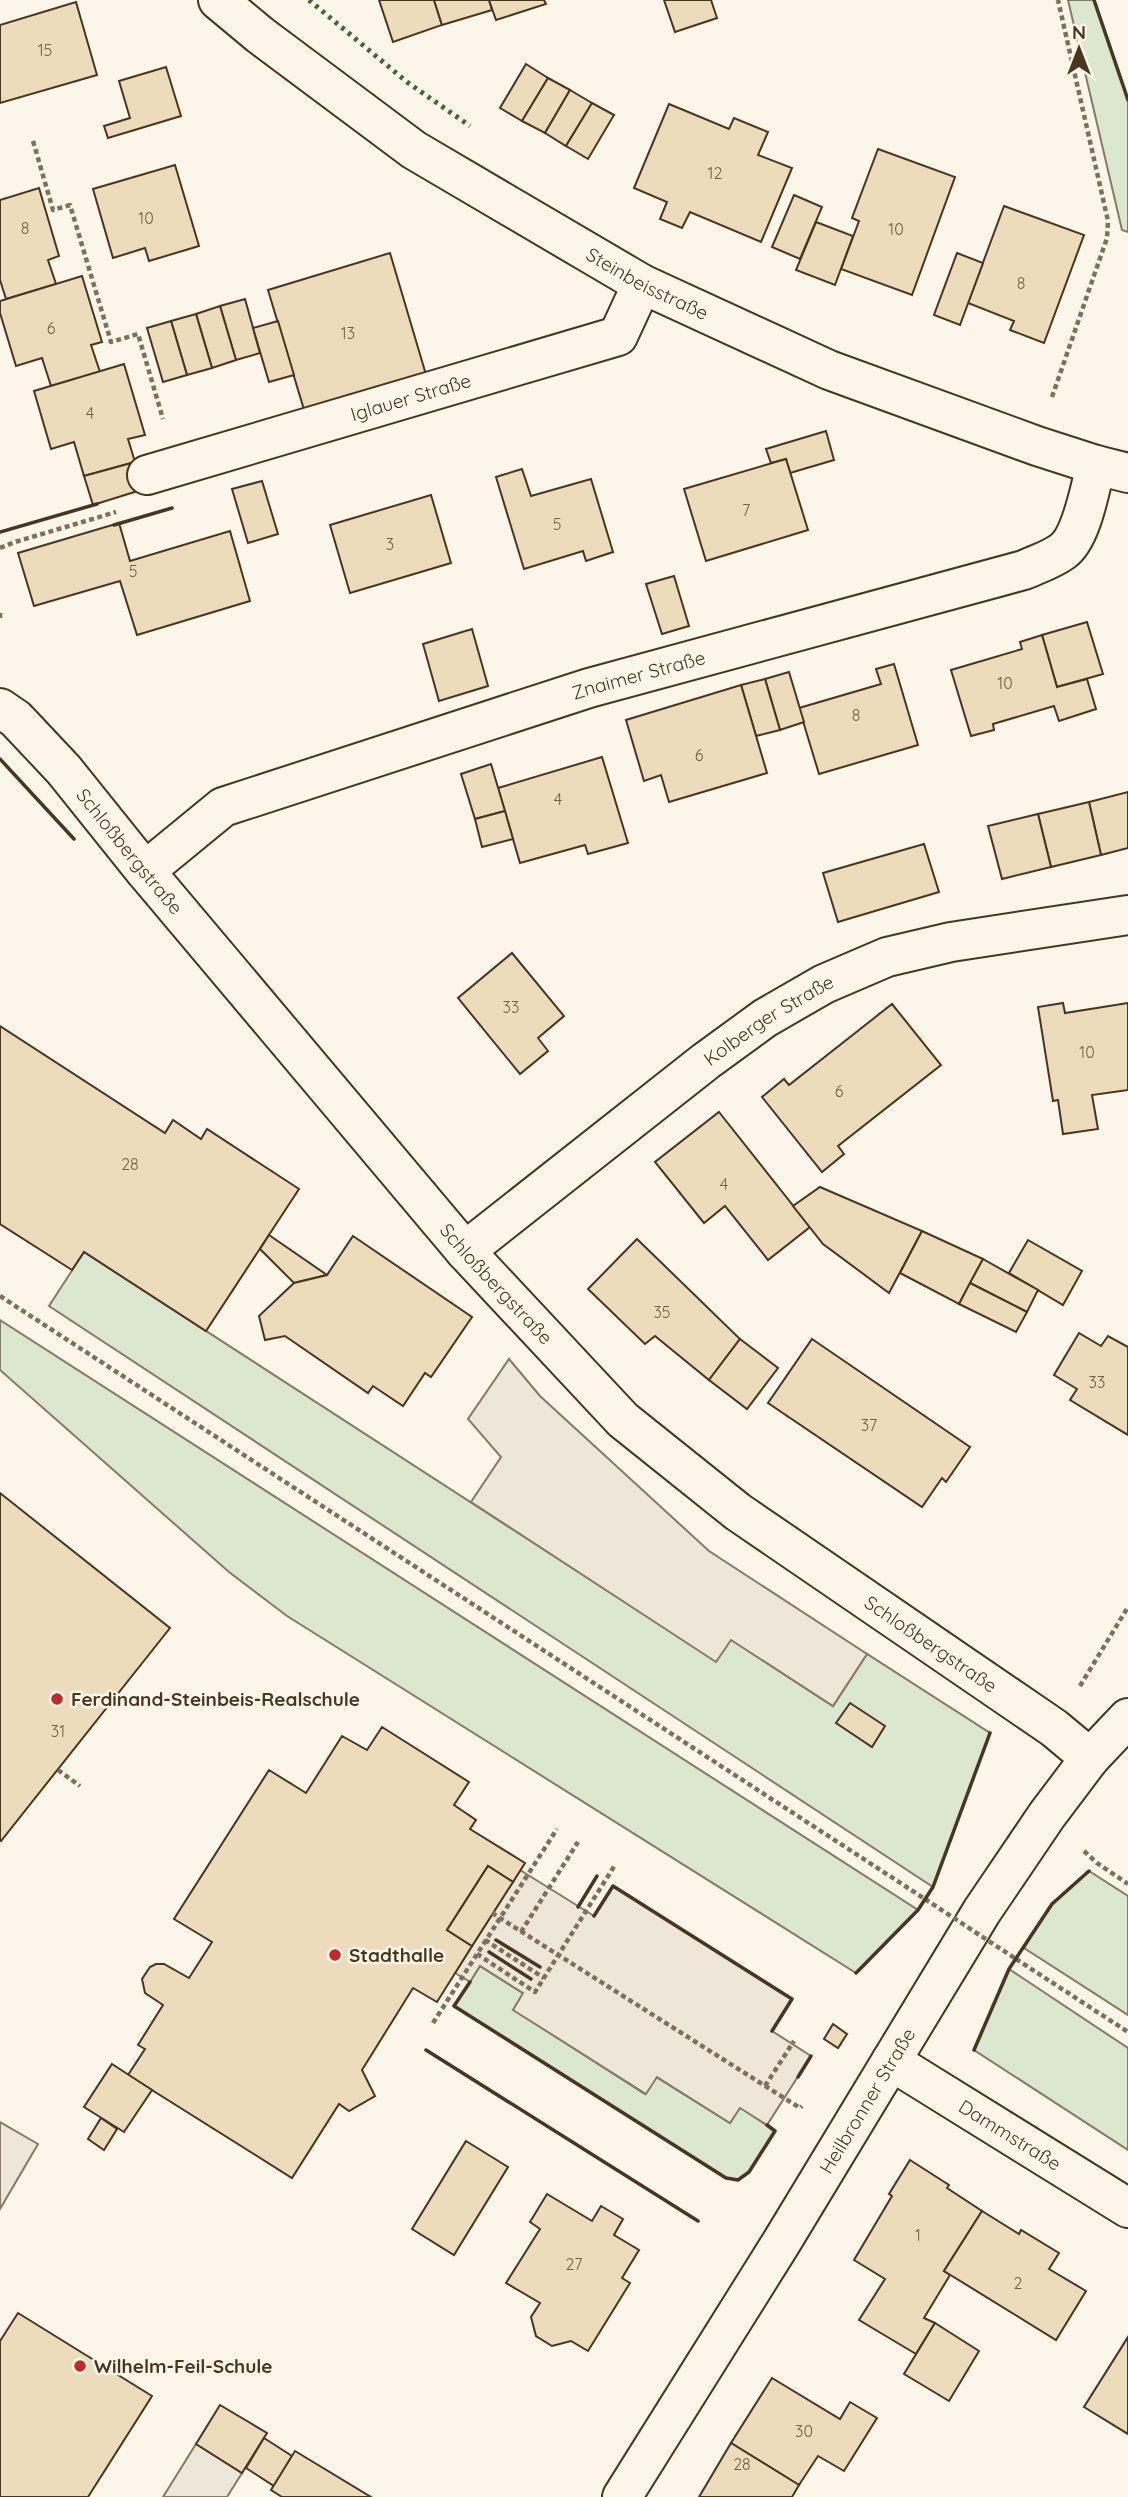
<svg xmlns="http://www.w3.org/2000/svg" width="1128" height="2497" font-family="Quicksand,sans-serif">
<rect width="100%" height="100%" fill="#fbf6e9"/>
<g fill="#dce7d0" stroke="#887966" stroke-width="2">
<path d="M 1068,0 L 1094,0 L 1128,100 L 1128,232 L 1122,230 Z"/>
<path d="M 84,1252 L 716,1661 L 730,1639 L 833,1706 L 867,1654 L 990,1733 L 933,1887 L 49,1306 Z"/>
<path d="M 0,1320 L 918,1910 L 856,1973 L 287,1616 L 229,1572 L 0,1370 Z"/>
<path d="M 1089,1871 L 1128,1896 L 1128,2015 L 1024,1948 L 1052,1904 Z"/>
<path d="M 480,1966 L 524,1994 L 514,2010 L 645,2094 L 656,2077 L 730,2123 L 740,2107 L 775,2131 L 749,2172 L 738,2180 L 726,2178 L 454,2006 Z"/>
<path d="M 1009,1969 L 1128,2048 L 1128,2150 L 974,2050 Z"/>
</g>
<g fill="#ede7d9" stroke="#887966" stroke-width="2">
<path d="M 509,1359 L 540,1396 L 709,1551 L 867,1654 L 833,1706 L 731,1640 L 716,1662 L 471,1502 L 501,1457 L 468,1419 Z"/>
<path d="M 520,1870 L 594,1916 L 613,1886 L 792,1999 L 772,2031 L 811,2056 L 767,2125 L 740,2108 L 730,2123 L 657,2077 L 646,2094 L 513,2010 L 523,1993 L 480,1966 L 470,1982 L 455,1973 Z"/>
<path d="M 0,2122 L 38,2144 L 0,2209 Z"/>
<path d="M 196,2444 L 242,2473 L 227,2497 L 163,2497 Z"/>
</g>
<g fill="#ecdcbc" stroke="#4a3520" stroke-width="2">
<path d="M 379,0 L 434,0 L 442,25 L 393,42 Z"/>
<path d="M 434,0 L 489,0 L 492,10 L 442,25 Z"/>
<path d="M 489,0 L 544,0 L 546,4 L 496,20 Z"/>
<path d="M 664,0 L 711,0 L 717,18 L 675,32 Z"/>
<path d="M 76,2 L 97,75 L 0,103 L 0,25 Z"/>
<path d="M 526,64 L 548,78 L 522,121 L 500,108 Z"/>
<path d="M 166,67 L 181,116 L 108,138 L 104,126 L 130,118 L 119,81 Z"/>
<path d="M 548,78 L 570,90 L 545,133 L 522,121 Z"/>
<path d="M 570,90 L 592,103 L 566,146 L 545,133 Z"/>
<path d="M 592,103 L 614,115 L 588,159 L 566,146 Z"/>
<path d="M 669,104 L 729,129 L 734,118 L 768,132 L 758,155 L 792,168 L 761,242 L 690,212 L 682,228 L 660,219 L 667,202 L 634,188 Z"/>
<path d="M 878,149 L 955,177 L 912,295 L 841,269 L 859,221 L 852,218 Z"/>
<path d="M 175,165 L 199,246 L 149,261 L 145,248 L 113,258 L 93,189 Z"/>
<path d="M 39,188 L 59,256 L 48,260 L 56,284 L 6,299 L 0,280 L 0,200 Z"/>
<path d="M 794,195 L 822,207 L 800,259 L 772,247 Z"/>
<path d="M 1004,206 L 1084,235 L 1044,343 L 1010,330 L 1014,321 L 968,303 Z"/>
<path d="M 816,222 L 853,236 L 835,285 L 796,270 Z"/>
<path d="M 390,253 L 427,378 L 305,413 L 268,290 Z"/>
<path d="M 957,253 L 983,263 L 960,325 L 934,315 Z"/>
<path d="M 82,276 L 102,342 L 91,345 L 100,372 L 51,386 L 42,358 L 16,366 L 0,313 L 0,301 Z"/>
<path d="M 245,299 L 260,353 L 236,360 L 220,306 Z"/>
<path d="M 220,306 L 236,360 L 212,368 L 196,314 Z"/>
<path d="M 196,314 L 212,368 L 187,375 L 171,321 Z"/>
<path d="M 171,321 L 187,375 L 163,382 L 147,328 Z"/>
<path d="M 278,321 L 294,375 L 269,382 L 253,328 Z"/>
<path d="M 124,364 L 145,435 L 128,439 L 135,462 L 84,476 L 74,442 L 51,449 L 34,391 Z"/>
<path d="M 826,431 L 834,460 L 790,473 L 786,459 L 771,463 L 766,449 Z"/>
<path d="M 786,459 L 808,530 L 706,561 L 684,489 Z"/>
<path d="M 135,462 L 144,489 L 93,505 L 84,476 Z"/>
<path d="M 522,469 L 531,496 L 591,479 L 613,552 L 586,561 L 583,551 L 524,569 L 496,477 Z"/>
<path d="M 262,481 L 278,534 L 248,543 L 232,489 Z"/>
<path d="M 431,495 L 451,563 L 350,593 L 330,525 Z"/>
<path d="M 119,523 L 130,561 L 230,531 L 250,601 L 137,635 L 120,581 L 34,606 L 18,553 Z"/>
<path d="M 674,576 L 689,626 L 662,634 L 646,584 Z"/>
<path d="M 1087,622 L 1103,674 L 1057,687 L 1042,635 Z"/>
<path d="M 472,629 L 488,686 L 439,701 L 423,644 Z"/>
<path d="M 1042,635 L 1057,687 L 1087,679 L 1096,709 L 1059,721 L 1054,706 L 993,724 L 994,730 L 971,736 L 951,670 L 1022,649 L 1020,642 Z"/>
<path d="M 894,664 L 918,745 L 819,774 L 799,708 L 881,684 L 876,669 Z"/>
<path d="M 789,672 L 804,722 L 780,730 L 765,679 Z"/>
<path d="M 765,679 L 780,730 L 756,736 L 741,685 Z"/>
<path d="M 741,685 L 767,773 L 669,802 L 661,775 L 644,781 L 626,720 Z"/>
<path d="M 602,757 L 628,843 L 588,854 L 585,845 L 520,863 L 498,788 Z"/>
<path d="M 491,764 L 505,811 L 475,819 L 461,774 Z"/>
<path d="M 1128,792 L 1128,848 L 1101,855 L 1089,802 Z"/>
<path d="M 1089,802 L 1101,855 L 1051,867 L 1038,814 Z"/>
<path d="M 505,811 L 513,839 L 482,847 L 475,819 Z"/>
<path d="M 1038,814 L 1051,867 L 1002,879 L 988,826 Z"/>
<path d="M 924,844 L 939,892 L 838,922 L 823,873 Z"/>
<path d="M 512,953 L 564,1016 L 538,1038 L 548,1051 L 520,1074 L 458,998 Z"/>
<path d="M 1063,1003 L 1065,1013 L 1128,1003 L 1128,1090 L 1092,1095 L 1098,1129 L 1063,1134 L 1058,1100 L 1053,1101 L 1038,1007 Z"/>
<path d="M 892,1004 L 941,1065 L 838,1146 L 844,1154 L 822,1172 L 762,1097 L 784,1079 L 789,1085 Z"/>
<path d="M 0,1026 L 165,1133 L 173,1120 L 201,1139 L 207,1129 L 299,1189 L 206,1331 L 84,1252 L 72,1270 L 0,1224 Z"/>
<path d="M 719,1112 L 810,1227 L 768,1260 L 725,1206 L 704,1223 L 655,1162 Z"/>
<path d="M 820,1187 L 922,1231 L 889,1293 L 823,1244 L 793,1206 Z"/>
<path d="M 922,1231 L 983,1259 L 959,1304 L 900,1273 Z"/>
<path d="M 269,1235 L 327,1275 L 294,1283 L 260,1249 Z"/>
<path d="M 353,1236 L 472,1317 L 431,1377 L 425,1373 L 403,1406 L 373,1386 L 368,1393 L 285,1336 L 265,1340 L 259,1316 L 294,1283 L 327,1275 Z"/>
<path d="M 637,1239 L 740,1339 L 709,1380 L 655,1336 L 645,1344 L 588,1289 Z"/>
<path d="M 1028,1240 L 1082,1271 L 1063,1305 L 1009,1273 Z"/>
<path d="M 983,1259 L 1038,1290 L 1027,1312 L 970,1283 Z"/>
<path d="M 970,1283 L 1027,1312 L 1016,1332 L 959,1304 Z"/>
<path d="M 1079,1333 L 1101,1346 L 1108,1336 L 1128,1347 L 1128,1435 L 1070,1400 L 1077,1389 L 1054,1375 Z"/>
<path d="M 740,1339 L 778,1368 L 747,1409 L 709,1380 Z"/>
<path d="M 812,1339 L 970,1447 L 946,1482 L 942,1478 L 922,1507 L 768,1403 Z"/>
<path d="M 0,1493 L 170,1628 L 1,1841 L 0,1840 Z"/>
<path d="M 850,1703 L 885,1726 L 872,1747 L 836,1723 Z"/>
<path d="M 382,1727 L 469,1782 L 454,1805 L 476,1820 L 470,1829 L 525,1863 L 513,1882 L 488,1866 L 447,1930 L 472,1946 L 437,2002 L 413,1988 L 362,2070 L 375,2096 L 349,2111 L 339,2104 L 292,2178 L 128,2075 L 145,2049 L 138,2045 L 163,2005 L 145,1993 L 142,1979 L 150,1967 L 156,1964 L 164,1964 L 189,1978 L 212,1942 L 174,1919 L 269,1770 L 306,1793 L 342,1736 L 367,1750 Z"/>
<path d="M 488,1866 L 513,1882 L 472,1946 L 447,1930 Z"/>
<path d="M 833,2024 L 847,2034 L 838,2048 L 824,2039 Z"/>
<path d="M 112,2064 L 152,2090 L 124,2132 L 84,2107 Z"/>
<path d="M 101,2118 L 117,2129 L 104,2150 L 88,2139 Z"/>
<path d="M 466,2141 L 508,2167 L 454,2255 L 412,2229 Z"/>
<path d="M 910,2160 L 949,2185 L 947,2188 L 982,2211 L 944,2271 L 950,2275 L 924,2318 L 935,2323 L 916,2354 L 859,2320 L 885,2279 L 854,2260 L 892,2196 L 889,2194 Z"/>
<path d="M 547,2194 L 592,2221 L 601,2206 L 623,2219 L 614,2235 L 639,2250 L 622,2278 L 630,2283 L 588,2351 L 571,2341 L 552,2346 L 536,2336 L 531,2317 L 540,2303 L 506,2283 L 540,2229 L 530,2222 Z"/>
<path d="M 982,2211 L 1019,2234 L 1021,2230 L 1059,2253 L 1049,2269 L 1086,2291 L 1056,2340 L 944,2271 Z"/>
<path d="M 18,2313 L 152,2396 L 88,2497 L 0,2497 L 0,2341 Z"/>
<path d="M 935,2323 L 979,2351 L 949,2401 L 904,2374 Z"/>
<path d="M 1128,2337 L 1128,2434 L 1084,2407 Z"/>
<path d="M 772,2378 L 840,2419 L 850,2402 L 877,2418 L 844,2471 L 818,2456 L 799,2485 L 731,2443 Z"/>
<path d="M 220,2405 L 267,2433 L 242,2473 L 196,2444 Z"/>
<path d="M 264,2438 L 292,2456 L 274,2486 L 246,2468 Z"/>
<path d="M 731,2443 L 799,2485 L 792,2497 L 699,2497 Z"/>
<path d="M 295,2451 L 371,2497 L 282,2497 L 271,2490 Z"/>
</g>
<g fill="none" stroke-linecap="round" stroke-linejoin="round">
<defs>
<g id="minor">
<path id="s1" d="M 218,0 L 260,35 L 414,150 L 642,284 L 829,370 L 1037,446 L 1096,465 L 1128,473"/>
<path id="s2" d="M 147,475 L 618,336 L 642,284"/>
<path id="s3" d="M 0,708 L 16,719 L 64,770 L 145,871 L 465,1251 L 623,1420 L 738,1512 L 1054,1728 L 1090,1758"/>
<path id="s4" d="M 145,871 L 223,807 L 589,688 L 1024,570 C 1037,564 1051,560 1063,551 C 1082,537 1090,488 1096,465"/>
<path id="s5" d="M 465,1251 L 706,1061 L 765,1018 L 824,984 L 887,957 L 951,942 L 1128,915"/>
<path id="s6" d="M 891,2061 L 1128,2208"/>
<path id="s7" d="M 622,2497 L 781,2243 L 982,1911 L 1047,1815 L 1090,1758 L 1128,1718"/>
</g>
</defs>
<use href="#minor" stroke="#4a3520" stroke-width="42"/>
<g stroke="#7f6f5c" stroke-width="4.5" stroke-dasharray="5 3.5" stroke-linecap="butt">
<path d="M 33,141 L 53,210 L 70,205 L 111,342 L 138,334 L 163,419"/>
<path d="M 1052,397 L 1107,238 L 1108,221 L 1058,0"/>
<path d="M 0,548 L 15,542 L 116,512"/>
<path d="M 0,613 L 0,620"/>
<path d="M 0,1296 L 925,1899"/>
<path d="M 1080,1686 L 1128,1607"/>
<path d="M 58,1770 L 80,1786"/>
<path d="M 1084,1851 L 1097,1863 L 1128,1884"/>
<path d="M 492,1913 L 800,2108 L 802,2106"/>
<path d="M 521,1932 L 578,1842"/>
<path d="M 485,1940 L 544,1978"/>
<path d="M 477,1954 L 535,1992 L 615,1865"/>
<path d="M 1016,1959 L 1128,2032"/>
<path d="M 433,2023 L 557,1829"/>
<path d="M 765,2086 L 794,2041"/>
</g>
<use href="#minor" stroke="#fbf6e9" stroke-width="38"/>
<path stroke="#7f6f5c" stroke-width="4.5" stroke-dasharray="5 3.5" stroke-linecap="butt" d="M 925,1899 L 1016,1959"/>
<path stroke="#436837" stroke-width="5" stroke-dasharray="3.5 5" stroke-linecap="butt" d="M 309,0 L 407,82 L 470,126"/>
<g stroke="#4a3520" stroke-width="3.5">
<path d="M 1094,0 L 1128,100"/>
<path d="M 114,525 L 172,508"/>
<path d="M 0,532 L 97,504"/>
<path d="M 0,759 L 74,839"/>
<path d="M 578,1907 L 597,1876"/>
<path d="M 594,1916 L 613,1886 L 792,1999 L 772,2031"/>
<path d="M 496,1940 L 540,1967"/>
<path d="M 489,1952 L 531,1979"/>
<path d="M 856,1973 L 918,1910 L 933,1887 L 990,1733"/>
<path d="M 470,1982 L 454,2006 L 726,2178 L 738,2180 L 749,2172 L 775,2131 L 767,2125"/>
<path d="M 426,2050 L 698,2221"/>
<path d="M 974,2050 L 1009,1969 L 1052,1904 L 1089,1871"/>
<path d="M 798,2077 L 811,2056"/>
</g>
</g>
<g fill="#c62828" stroke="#fbf6e9" stroke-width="2.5">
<circle cx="57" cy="1699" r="7"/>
<circle cx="335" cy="1955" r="7"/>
<circle cx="80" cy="2366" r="7"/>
</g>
<g text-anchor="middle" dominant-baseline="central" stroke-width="5" stroke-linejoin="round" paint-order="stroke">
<g font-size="16" fill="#725f47">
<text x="45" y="50">15</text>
<text x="715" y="173">12</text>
<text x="146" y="218">10</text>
<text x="25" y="228">8</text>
<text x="896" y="229">10</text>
<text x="1021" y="283">8</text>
<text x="51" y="328">6</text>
<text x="348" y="333">13</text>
<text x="90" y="413">4</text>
<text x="746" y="510">7</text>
<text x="557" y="524">5</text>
<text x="390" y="544">3</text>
<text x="133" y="571">5</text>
<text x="1005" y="683">10</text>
<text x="856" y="715">8</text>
<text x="699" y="755">6</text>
<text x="558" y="799">4</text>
<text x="511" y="1007">33</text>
<text x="1087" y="1052">10</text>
<text x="839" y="1091">6</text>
<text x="130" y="1164">28</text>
<text x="724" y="1184">4</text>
<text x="662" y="1312">35</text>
<text x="1097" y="1382">33</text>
<text x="869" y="1425">37</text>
<text x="58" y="1731">31</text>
<text x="918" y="2235">1</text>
<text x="574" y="2264">27</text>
<text x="1018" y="2283">2</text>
<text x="804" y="2431">30</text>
<text x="742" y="2464">28</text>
</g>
<g font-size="19" fill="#4a3520" stroke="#fbf6e9">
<text stroke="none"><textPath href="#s1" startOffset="516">Steinbeisstraße</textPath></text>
<text stroke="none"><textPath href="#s2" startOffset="275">Iglauer Straße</textPath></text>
<text stroke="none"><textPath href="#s4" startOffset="537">Znaimer Straße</textPath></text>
<text stroke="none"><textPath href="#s3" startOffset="194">Schloßbergstraße</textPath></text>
<text stroke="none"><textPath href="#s5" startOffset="382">Kolberger Straße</textPath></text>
<text stroke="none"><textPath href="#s3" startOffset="761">Schloßbergstraße</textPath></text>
<text stroke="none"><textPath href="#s3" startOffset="1328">Schloßbergstraße</textPath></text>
<text stroke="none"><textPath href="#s7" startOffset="466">Heilbronner Straße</textPath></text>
<text stroke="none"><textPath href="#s6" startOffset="140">Dammstraße</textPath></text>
</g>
<g font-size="19" font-weight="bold" fill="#4a3520" stroke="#fbf6e9" text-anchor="start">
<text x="71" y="1699">Ferdinand-Steinbeis-Realschule</text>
<text x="349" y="1955">Stadthalle</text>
<text x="94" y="2366">Wilhelm-Feil-Schule</text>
</g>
</g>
<g transform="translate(1079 49)" stroke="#fbf6e9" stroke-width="5" paint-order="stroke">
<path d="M0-5L12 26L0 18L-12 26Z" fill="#4a3520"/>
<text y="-10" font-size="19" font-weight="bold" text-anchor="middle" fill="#4a3520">N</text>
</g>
</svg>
